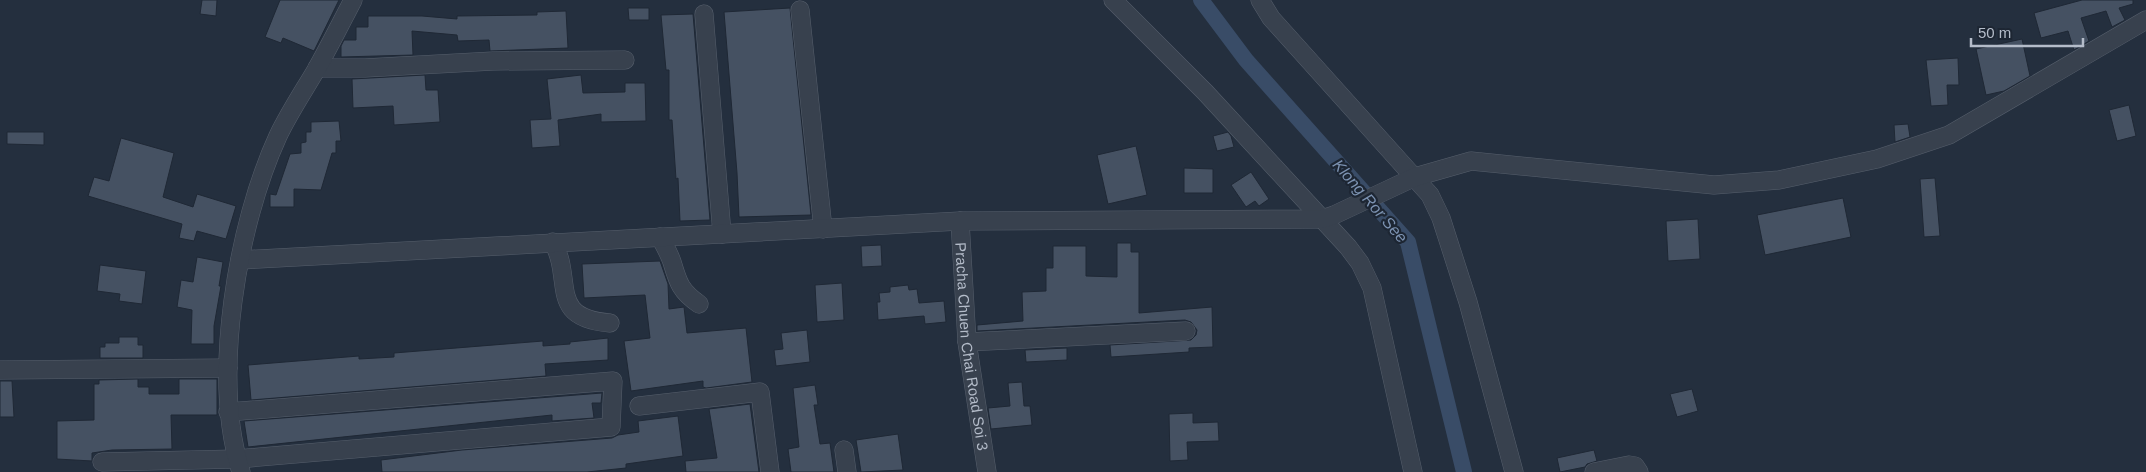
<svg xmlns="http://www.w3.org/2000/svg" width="2146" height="472" font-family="Arial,sans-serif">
<rect width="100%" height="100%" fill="#242f3e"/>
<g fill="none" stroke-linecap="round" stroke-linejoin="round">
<path stroke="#394c67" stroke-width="16" d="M 1201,0 L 1246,60 L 1408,242 L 1464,472"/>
</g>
<g fill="#455162" stroke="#1f2835">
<path d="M 202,0 L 217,0 L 216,16 L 200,14 Z"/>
<path d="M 280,0 L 339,0 L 314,51 L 283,38 L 281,43 L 265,37 Z"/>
<path d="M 2082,0 L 2133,0 L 2133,4 L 2119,8 L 2125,20 L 2112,27 L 2106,11 L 2081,18 L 2089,41 L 2074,50 L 2068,31 L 2041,38 L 2034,13 Z"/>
<path d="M 628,8 L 649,8 L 649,20 L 629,20 Z"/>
<path d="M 790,8 L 811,215 L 739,217 L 737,173 L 724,12 Z"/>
<path d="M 566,11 L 568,48 L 490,51 L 489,40 L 458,41 L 457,35 L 412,31 L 413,55 L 341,57 L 341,46 L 344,40 L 356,40 L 356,27 L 368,27 L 368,16 L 422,16 L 457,19 L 457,16 L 537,15 L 537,12 Z"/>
<path d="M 693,14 L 710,220 L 680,221 L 678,178 L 676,179 L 672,120 L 669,120 L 669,70 L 666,70 L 661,15 Z"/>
<path d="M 2022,39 L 2030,76 L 2004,91 L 1986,95 L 1976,49 Z"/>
<path d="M 1958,58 L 1959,85 L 1947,85 L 1948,105 L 1931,106 L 1926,60 Z"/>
<path d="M 425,75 L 426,90 L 438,90 L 440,122 L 394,125 L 393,106 L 353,108 L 352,79 Z"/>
<path d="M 581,75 L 583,93 L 625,92 L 625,83 L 645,83 L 646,121 L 601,122 L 601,114 L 558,120 L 560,146 L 532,148 L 530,120 L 551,119 L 547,79 Z"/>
<path d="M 2129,105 L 2136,136 L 2117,141 L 2109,110 Z"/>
<path d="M 339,121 L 341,141 L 336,141 L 336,153 L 332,153 L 321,190 L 294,189 L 294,207 L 270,207 L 270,194 L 276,195 L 290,154 L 301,153 L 301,143 L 306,142 L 306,132 L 311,132 L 311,122 Z"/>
<path d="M 1908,124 L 1910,137 L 1895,142 L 1894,125 Z"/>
<path d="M 7,132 L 44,132 L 44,145 L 7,144 Z"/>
<path d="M 1228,132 L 1231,136 L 1234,147 L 1217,151 L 1213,136 Z"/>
<path d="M 121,138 L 174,153 L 163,197 L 193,207 L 197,194 L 236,206 L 226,239 L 197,231 L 194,241 L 179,238 L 182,224 L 88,196 L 94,177 L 109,181 Z"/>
<path d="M 1136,146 L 1147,195 L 1108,204 L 1097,155 Z"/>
<path d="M 1184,168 L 1213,169 L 1213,193 L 1184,193 Z"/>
<path d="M 1251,172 L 1269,199 L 1259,206 L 1255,201 L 1246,207 L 1231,185 Z"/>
<path d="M 1935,178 L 1940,236 L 1924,237 L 1920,179 Z"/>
<path d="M 1843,198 L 1851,237 L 1765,255 L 1757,215 Z"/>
<path d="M 1698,219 L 1700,259 L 1668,261 L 1666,221 Z"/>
<path d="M 1117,243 L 1131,243 L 1131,252 L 1139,252 L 1139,313 L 1212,307 L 1213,347 L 1189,348 L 1189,352 L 1111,357 L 1110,345 L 1191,340 L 1196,335 L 1197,330 L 1191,322 L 1185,320 L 977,331 L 977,325 L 1023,321 L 1022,292 L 1046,291 L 1046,268 L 1053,268 L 1053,246 L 1086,246 L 1086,276 L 1117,277 Z"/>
<path d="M 881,245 L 882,266 L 862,267 L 861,246 Z"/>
<path d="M 197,257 L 223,262 L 219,286 L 221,286 L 214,326 L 214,344 L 191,344 L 192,310 L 177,307 L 181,280 L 193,282 Z"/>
<path d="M 660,261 L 668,284 L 669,309 L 684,307 L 687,333 L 746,328 L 752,382 L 706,388 L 703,387 L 703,381 L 631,391 L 624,341 L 650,338 L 645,295 L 584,298 L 582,264 Z"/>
<path d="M 100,265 L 146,271 L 142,304 L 119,301 L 120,294 L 97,291 Z"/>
<path d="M 842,283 L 844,320 L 817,322 L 815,285 Z"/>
<path d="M 908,285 L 909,290 L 917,289 L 919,303 L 944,301 L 946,322 L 925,324 L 924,316 L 878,320 L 877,302 L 880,302 L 879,293 L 890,292 L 890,287 Z"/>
<path d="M 807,330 L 810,362 L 776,366 L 774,350 L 783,349 L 781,333 Z"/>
<path d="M 119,337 L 138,337 L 138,345 L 143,345 L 143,358 L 100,358 L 100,347 L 105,347 L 105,343 L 119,343 Z"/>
<path d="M 608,338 L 608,360 L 545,364 L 546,376 L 251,400 L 248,365 L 359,356 L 359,359 L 394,357 L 394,353 L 543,341 L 543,346 L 570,344 L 570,342 Z"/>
<path d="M 1067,348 L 1067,360 L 1026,362 L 1025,350 Z"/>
<path d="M 138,379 L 138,387 L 149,387 L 149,394 L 179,394 L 179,379 L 217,379 L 217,415 L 171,415 L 172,449 L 112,450 L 92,453 L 92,461 L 57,459 L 57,421 L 94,420 L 94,384 L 99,384 L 99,380 Z"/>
<path d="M 0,381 L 12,381 L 14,417 L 0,417 Z"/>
<path d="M 1022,382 L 1024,406 L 1030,406 L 1032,425 L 991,429 L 988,408 L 1010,406 L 1008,383 Z"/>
<path d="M 815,385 L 818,405 L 814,405 L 820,444 L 830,443 L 834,472 L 791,472 L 788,449 L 799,447 L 793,388 Z"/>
<path d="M 1692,389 L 1698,411 L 1677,417 L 1670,394 Z"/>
<path d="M 602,393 L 601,403 L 592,403 L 594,418 L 552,421 L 552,415 L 248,447 L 244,421 Z"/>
<path d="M 750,404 L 759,472 L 686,472 L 685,461 L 717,458 L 709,409 Z"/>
<path d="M 1193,413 L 1193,423 L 1218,422 L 1219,441 L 1187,442 L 1188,460 L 1170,461 L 1169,414 Z"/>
<path d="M 678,416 L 683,456 L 626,464 L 626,468 L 587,472 L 382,472 L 381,460 L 462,450 L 612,438 L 618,435 L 639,432 L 638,421 Z"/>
<path d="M 898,434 L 903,470 L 861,472 L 856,440 Z"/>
<path d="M 1594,450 L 1597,461 L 1587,464 L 1585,467 L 1560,472 L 1557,458 Z"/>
</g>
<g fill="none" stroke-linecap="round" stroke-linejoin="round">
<defs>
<g id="minor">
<path d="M 1113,0 L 1205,92 L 1348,247 L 1360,263 L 1372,288 L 1413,472"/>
<path d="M 1260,0 L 1271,18 L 1430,195 L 1441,218 L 1468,302 L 1514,472"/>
<path d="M 800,10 L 823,229"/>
<path d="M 704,14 L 722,234"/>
<path d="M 317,68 L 365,68 L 493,61 L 625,60"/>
<path id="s1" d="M 960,221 L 967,342 L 987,472"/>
<path d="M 660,237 C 664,245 669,253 672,262 C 678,282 680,291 699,304"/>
<path d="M 553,242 C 574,281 547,318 610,323"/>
<path d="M 240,260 L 960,221 L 1322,219 L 1334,215 L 1415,177 L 1471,161 L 1714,185 L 1779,180 L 1877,159 L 1949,135 L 2146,20"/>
<path d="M 967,342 L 1186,331"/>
<path d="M 0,370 L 228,368"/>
<path d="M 639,406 L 760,392 L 770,472"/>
<path d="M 844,450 L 847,472"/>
<path d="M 102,462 L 237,459 L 611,427 L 613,381 L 228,412"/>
<path d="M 241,472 C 211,377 237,225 278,136 C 289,113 303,92 316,70 C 329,47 341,23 353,0"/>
<path d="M 1594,472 L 1629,465 L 1635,466 L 1639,472"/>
</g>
</defs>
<use href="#minor" stroke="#565f6c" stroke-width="19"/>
<use href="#minor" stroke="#38414e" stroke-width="18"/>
</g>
<g text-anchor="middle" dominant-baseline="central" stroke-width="4.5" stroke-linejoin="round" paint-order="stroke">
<g font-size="15" fill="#b4bcc9" stroke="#1d2633">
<text stroke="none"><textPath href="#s1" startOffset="126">Pracha Chuen Chai Road Soi 3</textPath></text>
</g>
<g font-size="16" font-style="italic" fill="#7c92b1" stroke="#1d2633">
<text transform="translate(1370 201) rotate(49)">Klong Ror See</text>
</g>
</g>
<path d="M1971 38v8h112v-8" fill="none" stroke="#b4bcc9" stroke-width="2.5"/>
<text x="1978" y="38" font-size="15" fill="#b4bcc9" stroke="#1d2633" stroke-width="4" paint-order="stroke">50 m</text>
</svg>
